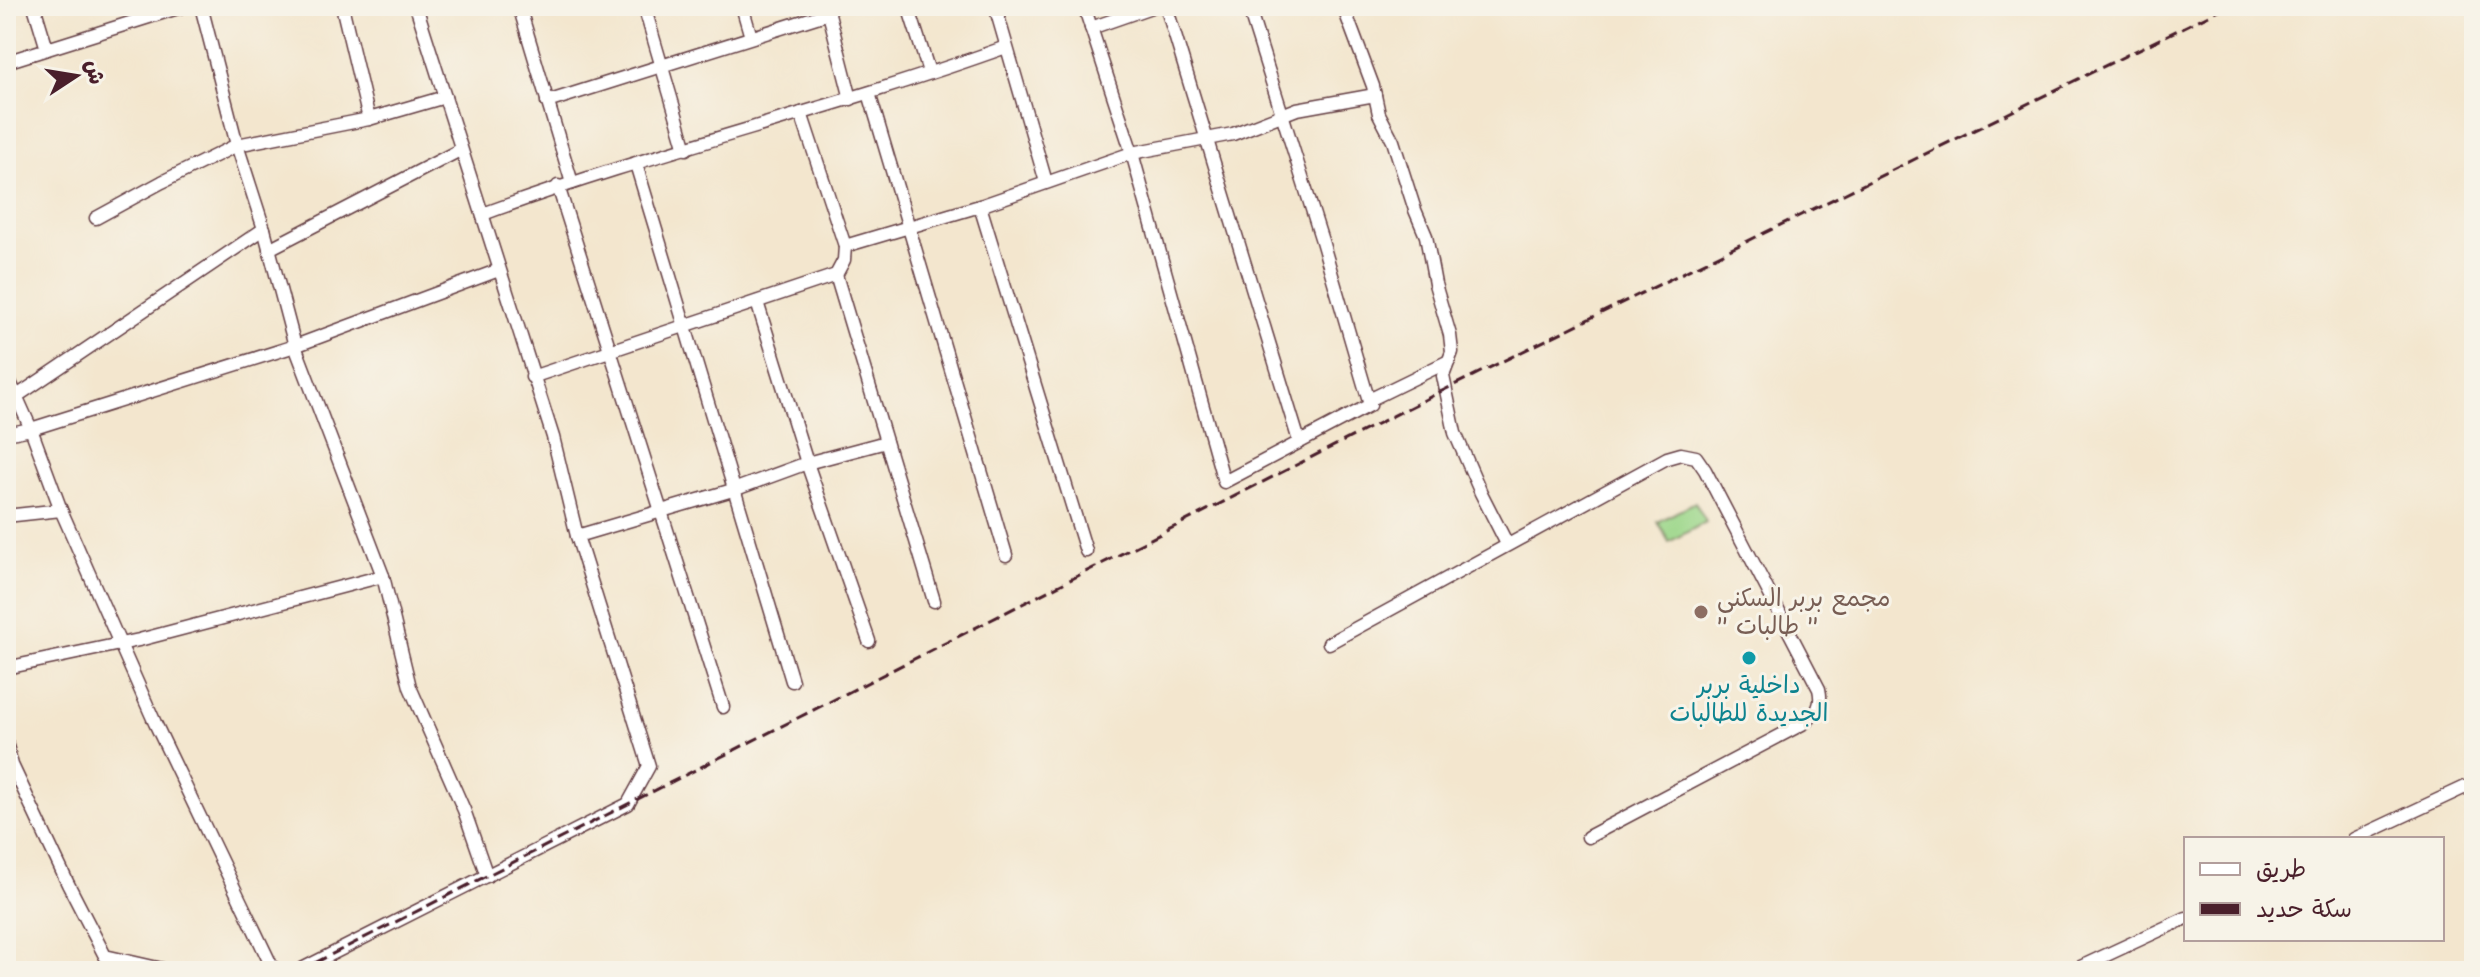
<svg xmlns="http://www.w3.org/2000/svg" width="2480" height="977" font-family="'Shantell Sans','Playpen Sans Arabic',sans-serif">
<rect width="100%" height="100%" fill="#f7f3e8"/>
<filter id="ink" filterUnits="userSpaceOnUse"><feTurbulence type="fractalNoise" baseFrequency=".0125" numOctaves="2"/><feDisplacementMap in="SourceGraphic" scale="16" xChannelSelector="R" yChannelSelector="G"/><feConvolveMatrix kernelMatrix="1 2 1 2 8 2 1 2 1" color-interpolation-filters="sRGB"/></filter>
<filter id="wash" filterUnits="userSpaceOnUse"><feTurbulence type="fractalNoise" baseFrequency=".006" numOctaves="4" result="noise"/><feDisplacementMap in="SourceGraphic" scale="32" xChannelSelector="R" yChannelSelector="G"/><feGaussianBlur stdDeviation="1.8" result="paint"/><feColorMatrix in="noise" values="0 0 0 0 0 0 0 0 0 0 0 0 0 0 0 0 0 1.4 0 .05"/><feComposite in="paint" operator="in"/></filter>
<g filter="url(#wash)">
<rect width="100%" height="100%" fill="#f3e6ce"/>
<path fill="#9dd78b" stroke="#747b5b" stroke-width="2" d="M 1695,502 L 1706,522 L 1669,542 L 1658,522 Z"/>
</g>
<g filter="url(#ink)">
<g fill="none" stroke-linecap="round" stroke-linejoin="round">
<defs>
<g id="minor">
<path d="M 34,6 L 47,49"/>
<path d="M 342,6 L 369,119"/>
<path d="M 519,6 L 572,183"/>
<path d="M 644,6 L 686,149"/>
<path d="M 742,6 L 751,37"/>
<path d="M 827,6 L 851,99"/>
<path d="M 908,6 L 929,72"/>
<path d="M 995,6 L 1046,182"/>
<path d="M 1084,6 L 1132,153 L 1224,482 L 1370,405 L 1322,241 L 1248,6"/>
<path d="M 1166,6 L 1299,441"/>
<path d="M 1343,6 L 1373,86 L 1379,114 L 1393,141 L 1415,210 L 1426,236 L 1435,284 L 1450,335 L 1452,352 L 1443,376 L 1455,433 L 1481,493 L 1507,544"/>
<path d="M 1091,28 L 1154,6"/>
<path d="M 6,62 L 184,6"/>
<path d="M 869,93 L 1006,555"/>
<path d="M 547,102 L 829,13"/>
<path d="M 636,164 L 792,681"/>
<path d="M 558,186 L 723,707"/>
<path d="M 980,206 L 1086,551"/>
<path d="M 483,214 C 655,151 834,109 1006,47"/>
<path d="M 96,218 L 162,182 L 237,145 L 369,119 L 445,97"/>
<path d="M 845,246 L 980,206 L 1132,153 L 1233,134 L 1297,109 L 1375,95"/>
<path d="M 269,249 L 460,150"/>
<path d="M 836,275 L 934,601"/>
<path d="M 757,302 L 807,463 L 869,641"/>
<path d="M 6,373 L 31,429 L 61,510 L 155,723 L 274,971"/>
<path d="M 532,377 L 836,275 L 844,260 L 845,246 L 801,113"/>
<path d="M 17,396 L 264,229"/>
<path d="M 1369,400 L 1449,361"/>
<path d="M 6,434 L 31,429 L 295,346 L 499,270"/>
<path d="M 6,516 L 61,510"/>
<path d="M 577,536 L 736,489 L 807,463 L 886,442"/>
<path d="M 383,576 L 410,687 L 464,810 L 487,876"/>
<path d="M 1329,643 L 1667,458 L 1681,454 L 1696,457 L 1705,470 L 1819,689 C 1823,706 1817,713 1804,723 L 1588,837"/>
<path d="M 6,668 L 139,640 L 383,576 L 295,346 L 264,229 L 237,145 L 201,6"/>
<path d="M 6,742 L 12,765 L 68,884 L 105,956 L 171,971"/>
<path d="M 2354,839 L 2474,783"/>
<path d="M 298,971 L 628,804 L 649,766 L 577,536 L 553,437 L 416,6"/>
<path d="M 2072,971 L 2186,918"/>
</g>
</defs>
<use href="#minor" stroke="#633d43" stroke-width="15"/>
<use href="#minor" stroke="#fff" stroke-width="12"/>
<path stroke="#4a1f2b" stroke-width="3" stroke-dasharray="12 6" stroke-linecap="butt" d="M 299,971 L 1444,390 L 2227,6"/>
</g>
</g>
<circle fill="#8d6e63" stroke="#f7f3e8" stroke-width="3" cx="1701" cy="612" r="8"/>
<circle fill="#0f9aa8" stroke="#f7f3e8" stroke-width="3" cx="1749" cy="658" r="8"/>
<g text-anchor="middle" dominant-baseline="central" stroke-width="6" stroke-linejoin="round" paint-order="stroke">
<g font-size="24" fill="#785e54" stroke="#f7f3e8" text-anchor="start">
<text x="1717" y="598">مجمع بربر السكني<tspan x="1717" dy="28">" طالبات "</tspan></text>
</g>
<g font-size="24" fill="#0d838f" stroke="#f7f3e8">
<text x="1749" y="685">داخلية بربر<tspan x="1749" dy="28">الجديدة للطالبات</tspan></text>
</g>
</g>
<rect width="2480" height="977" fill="none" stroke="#f7f3e8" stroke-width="32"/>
<rect x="2184" y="837" width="260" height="104" fill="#f7f3e8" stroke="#b29e9c" stroke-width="2"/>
<rect x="2200" y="863" width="40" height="12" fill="#ffffff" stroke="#b29e9c" stroke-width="2"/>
<text x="2256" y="877" font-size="24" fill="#4a1f2b">طريق</text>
<rect x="2200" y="903" width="40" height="12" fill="#4a1f2b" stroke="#b29e9c" stroke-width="2"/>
<text x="2256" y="917" font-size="24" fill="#4a1f2b">سكة حديد</text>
<g transform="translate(76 76) rotate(78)" stroke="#f7f3e8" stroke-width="6" paint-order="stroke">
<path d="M0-6L14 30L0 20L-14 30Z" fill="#4a1f2b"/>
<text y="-12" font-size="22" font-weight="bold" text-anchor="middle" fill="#4a1f2b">ش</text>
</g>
</svg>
